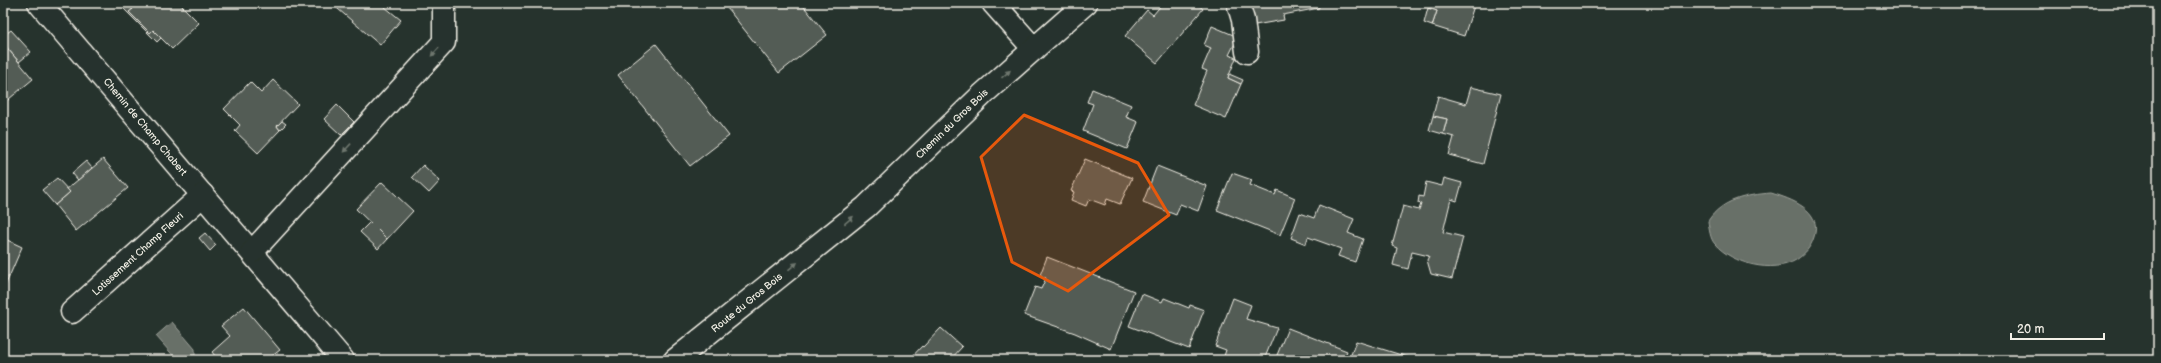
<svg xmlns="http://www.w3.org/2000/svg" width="2161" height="363" font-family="'Balsamiq Sans',sans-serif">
<rect width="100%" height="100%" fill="#26332d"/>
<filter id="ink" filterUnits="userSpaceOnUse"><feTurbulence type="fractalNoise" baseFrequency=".025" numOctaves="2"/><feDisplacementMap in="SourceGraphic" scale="8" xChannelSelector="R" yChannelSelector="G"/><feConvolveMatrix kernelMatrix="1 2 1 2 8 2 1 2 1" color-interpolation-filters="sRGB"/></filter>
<g filter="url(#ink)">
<g fill="#676f68" stroke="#9fa39b">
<path d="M 1771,193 C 1791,199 1823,210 1814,237 C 1811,247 1805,254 1796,260 C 1773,274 1732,264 1715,244 C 1710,239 1709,228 1708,221 C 1722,199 1747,195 1771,193 Z"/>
<path d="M 172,322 L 195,349 L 195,356 L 191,360 L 177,360 L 156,336 Z"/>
</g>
<g fill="#525c55" stroke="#f4f1e8">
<path d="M 124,3 L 133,9 L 129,12 L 150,33 L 153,30 L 161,38 L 157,42 L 121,6 Z"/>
<path d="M 127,3 L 179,3 L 199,23 L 172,49 L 153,30 L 150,33 L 129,12 L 133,9 Z"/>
<path d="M 331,3 L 389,3 L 385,7 L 401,20 L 380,45 Z"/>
<path d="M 723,3 L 801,3 L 827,35 L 779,73 Z"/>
<path d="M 1163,3 L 1196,3 L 1203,9 L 1157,63 L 1125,36 L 1147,10 L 1153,15 Z"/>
<path d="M 1248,3 L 1318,3 L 1319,8 L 1283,15 L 1284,20 L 1255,25 Z"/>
<path d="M 1430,3 L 1475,3 L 1464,36 L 1432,26 L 1437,11 L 1428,8 Z"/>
<path d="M 1428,8 L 1437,11 L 1432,26 L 1424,23 Z"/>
<path d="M 1212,26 L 1238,37 L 1229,55 L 1236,58 L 1228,78 L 1241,84 L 1226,119 L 1193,105 L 1207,71 L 1202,69 L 1211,48 L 1204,45 Z"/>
<path d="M 11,30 L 31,52 L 19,62 L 3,43 L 3,36 Z"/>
<path d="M 3,43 L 33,79 L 3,104 Z"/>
<path d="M 656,44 L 729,136 L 690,166 L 618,75 Z"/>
<path d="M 1229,74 L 1243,80 L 1241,84 L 1228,78 Z"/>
<path d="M 273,80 L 298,104 L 277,126 L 280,130 L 258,153 L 235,131 L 240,125 L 224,109 L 250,82 L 261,93 Z"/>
<path d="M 1471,87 L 1501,94 L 1483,164 L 1449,155 L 1454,137 L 1443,134 L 1447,119 L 1433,116 L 1438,96 L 1466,104 Z"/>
<path d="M 1092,89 L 1131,105 L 1126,117 L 1138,122 L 1127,149 L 1083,131 L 1093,104 L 1087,102 Z"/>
<path d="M 337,105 L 354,122 L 341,135 L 324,119 Z"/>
<path d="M 1433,116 L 1447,119 L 1443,134 L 1429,130 Z"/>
<path d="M 282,121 L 286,124 L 280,130 L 277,126 Z"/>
<path d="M 103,159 L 128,188 L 76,231 L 55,205 L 70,192 L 67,189 Z"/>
<path d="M 1085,159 L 1132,178 L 1120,204 L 1107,199 L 1105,205 L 1089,199 L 1086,206 L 1071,200 L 1074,192 L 1071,191 Z"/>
<path d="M 86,161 L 92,168 L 78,180 L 72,173 Z"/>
<path d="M 423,165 L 440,181 L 429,193 L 412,177 Z"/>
<path d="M 1157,166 L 1207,186 L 1198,211 L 1180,204 L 1176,215 L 1143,202 Z"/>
<path d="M 1232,173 L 1252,180 L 1250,185 L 1275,195 L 1277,190 L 1295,198 L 1280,235 L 1217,210 Z"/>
<path d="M 57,178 L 70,192 L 55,205 L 42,190 Z"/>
<path d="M 1444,178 L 1462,183 L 1457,201 L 1451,199 L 1443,232 L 1463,237 L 1452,279 L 1431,274 L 1427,260 L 1429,256 L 1412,252 L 1408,269 L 1393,265 L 1397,248 L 1392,246 L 1403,206 L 1419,210 L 1421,204 L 1418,203 L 1419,196 L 1423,197 L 1426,182 L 1442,186 Z"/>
<path d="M 382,182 L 413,211 L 387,239 L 356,209 Z"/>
<path d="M 1319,205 L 1354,219 L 1348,233 L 1363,239 L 1355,262 L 1338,256 L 1341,249 L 1308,237 L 1306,244 L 1291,238 L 1300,213 L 1314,218 Z"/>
<path d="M 370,222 L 387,239 L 378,249 L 360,232 Z"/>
<path d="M 205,233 L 216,245 L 210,251 L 199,238 Z"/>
<path d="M 3,238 L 22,247 L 9,277 L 5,276 L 3,280 Z"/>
<path d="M 1047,257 L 1134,291 L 1111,349 L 1075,333 L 1024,315 L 1035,287 L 1041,289 L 1046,278 L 1040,275 Z"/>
<path d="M 5,276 L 9,277 L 3,291 L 3,280 Z"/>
<path d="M 1142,294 L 1162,302 L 1164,298 L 1189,308 L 1190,305 L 1204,310 L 1189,349 L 1129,326 Z"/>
<path d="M 1233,298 L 1251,305 L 1246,319 L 1277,328 L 1264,360 L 1255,360 L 1248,357 L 1246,360 L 1224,360 L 1223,359 L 1226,350 L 1215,346 Z"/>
<path d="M 244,307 L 280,350 L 267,360 L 218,360 L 212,352 L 230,336 L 221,326 Z"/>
<path d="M 941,328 L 962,347 L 950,360 L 909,360 L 922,346 L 923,347 Z"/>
<path d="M 1288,328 L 1347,351 L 1343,360 L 1275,360 Z"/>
<path d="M 1356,341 L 1411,358 L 1410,360 L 1349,360 Z"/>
</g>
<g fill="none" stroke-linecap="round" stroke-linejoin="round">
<defs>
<g id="minor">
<path d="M 39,3 L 343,360"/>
<path d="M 993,3 L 1034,49"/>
<path d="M 1238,3 L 1243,20 L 1247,52"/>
<path d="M 252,252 L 444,42 L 444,3"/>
<path d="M 72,312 L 203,195"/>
<path d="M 675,360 L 866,207 L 983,94 L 1086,3"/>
</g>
</defs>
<use href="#minor" stroke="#f4f1e8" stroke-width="25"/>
<use href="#minor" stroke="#26332d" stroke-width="22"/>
</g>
<defs><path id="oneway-solid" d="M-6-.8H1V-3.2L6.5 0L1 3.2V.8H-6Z"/></defs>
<g fill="#6e766e">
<use href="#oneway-solid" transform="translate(435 52) rotate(133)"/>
<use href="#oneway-solid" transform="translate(1006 74) rotate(-41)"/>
<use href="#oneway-solid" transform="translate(347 148) rotate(133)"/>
<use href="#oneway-solid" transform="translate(849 220) rotate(-40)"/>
<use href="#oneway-solid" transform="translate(793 266) rotate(-39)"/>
</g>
</g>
<path fill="#e8590c" fill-opacity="0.2" stroke="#e8590c" stroke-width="3" stroke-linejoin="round" d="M 1024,115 L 1138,163 L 1169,215 L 1068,291 L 1012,262 L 981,157 Z"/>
<g text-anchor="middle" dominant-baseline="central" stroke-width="3.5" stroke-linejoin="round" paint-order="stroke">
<g font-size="10" fill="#f4f1e8" stroke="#26332d">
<text transform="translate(952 124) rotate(-44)">Chemin du Gros Bois</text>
<text transform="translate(145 127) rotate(50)">Chemin de Champ Chabert</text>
<text transform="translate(138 254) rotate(-42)">Lotissement Champ Fleuri</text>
<text transform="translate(747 303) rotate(-39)">Route du Gros Bois</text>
</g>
</g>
<rect width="2161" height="363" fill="none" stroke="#26332d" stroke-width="16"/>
<rect x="8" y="8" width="2145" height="347" fill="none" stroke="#f4f1e8" stroke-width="1.5" filter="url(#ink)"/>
<path d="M2011 333v6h93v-6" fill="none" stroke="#f4f1e8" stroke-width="2"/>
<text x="2017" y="333" font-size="12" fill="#f4f1e8" stroke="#26332d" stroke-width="3" paint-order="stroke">20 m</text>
</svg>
